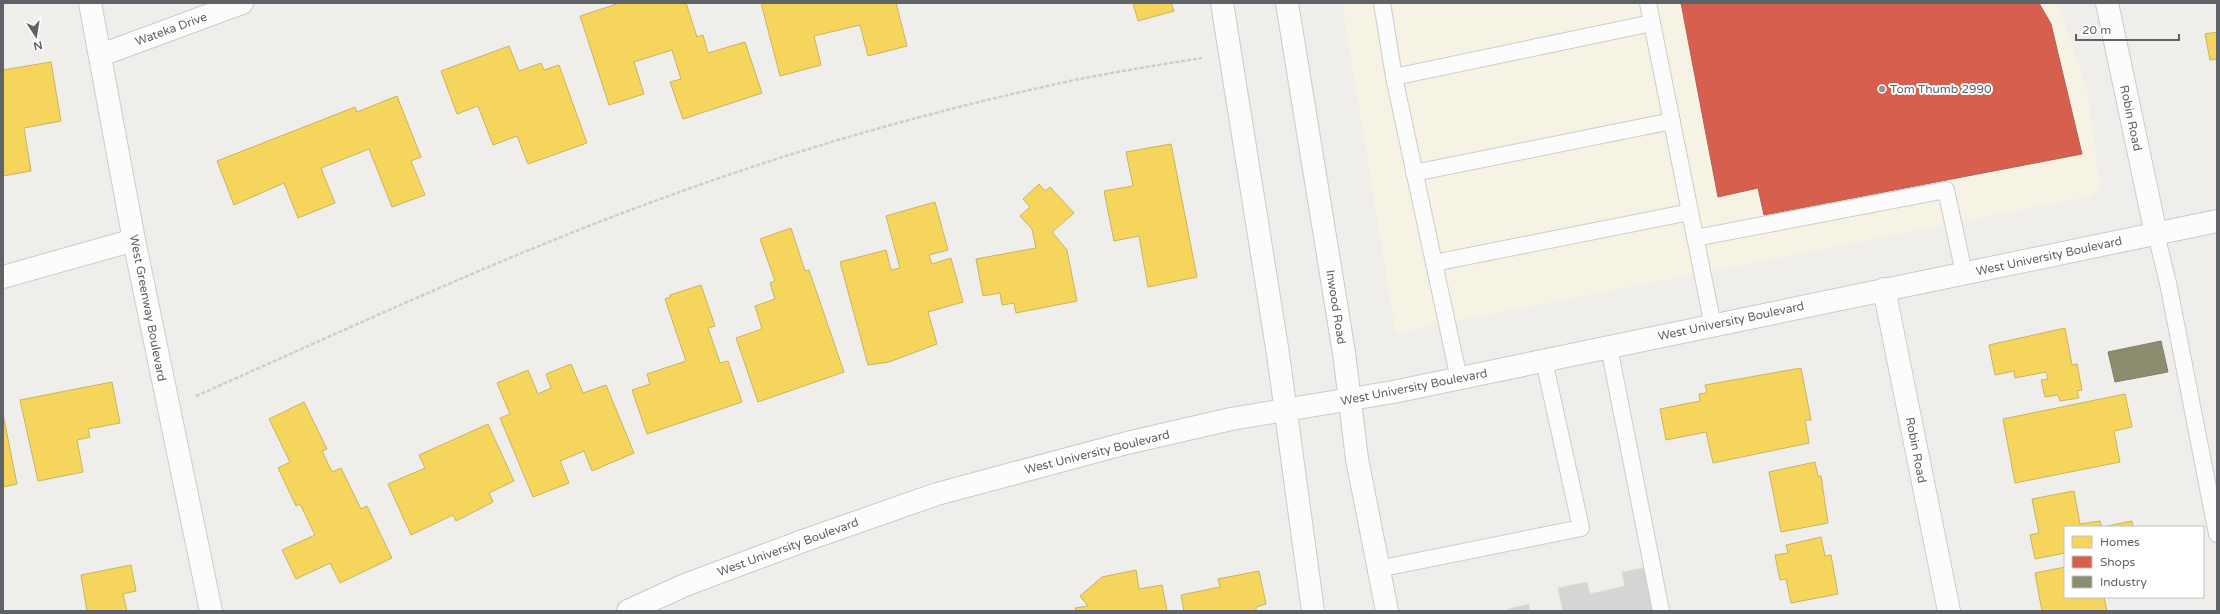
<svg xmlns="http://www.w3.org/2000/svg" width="2220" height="614" font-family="'Varela Round',sans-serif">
<rect width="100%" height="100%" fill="#efeeea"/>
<path fill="#f7f3e4" d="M 1342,3 L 2057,3 L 2087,90 L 2100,186 L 2090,196 L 1396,333 Z"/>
<g fill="#f6d55c" stroke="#c9b360">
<path d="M 620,3 L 686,3 L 697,37 L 703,35 L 708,53 L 745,42 L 762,93 L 683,119 L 670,82 L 681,79 L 672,50 L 634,62 L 644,94 L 609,105 L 580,16 Z"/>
<path d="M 761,3 L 896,3 L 907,46 L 868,56 L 860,25 L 814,36 L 821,65 L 780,76 Z"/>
<path d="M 1133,3 L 1171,3 L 1174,11 L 1138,21 Z"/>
<path d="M 2217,32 L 2217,59 L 2210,60 L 2205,34 Z"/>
<path d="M 509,46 L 519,71 L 541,63 L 544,70 L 559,65 L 587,143 L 528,164 L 517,136 L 493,145 L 478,106 L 457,114 L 441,71 Z"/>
<path d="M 51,62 L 61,121 L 24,128 L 31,171 L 3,176 L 3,70 Z"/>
<path d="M 397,96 L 421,157 L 411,161 L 425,195 L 392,207 L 369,149 L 321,168 L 335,203 L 298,218 L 284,183 L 234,205 L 217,161 L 355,107 L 357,112 Z"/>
<path d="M 1171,144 L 1197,277 L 1148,287 L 1139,236 L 1114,241 L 1104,191 L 1133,186 L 1126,152 Z"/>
<path d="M 1039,184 L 1045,191 L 1050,187 L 1074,213 L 1052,232 L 1067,250 L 1077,301 L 1016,313 L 1014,303 L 1002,305 L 1000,293 L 983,296 L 976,259 L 1036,248 L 1032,229 L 1020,216 L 1030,207 L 1023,199 Z"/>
<path d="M 935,202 L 948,250 L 929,255 L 932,264 L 951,258 L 963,302 L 928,312 L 937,344 L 889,362 L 868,365 L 840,262 L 886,250 L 891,270 L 900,268 L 886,216 Z"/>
<path d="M 791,228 L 805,271 L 809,270 L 844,372 L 758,402 L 736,338 L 762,329 L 755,306 L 775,299 L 770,283 L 775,281 L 760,239 Z"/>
<path d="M 701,285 L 715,326 L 708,328 L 720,363 L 728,361 L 742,402 L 647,434 L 632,390 L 650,384 L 647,374 L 686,361 L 665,299 L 671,297 L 670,295 Z"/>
<path d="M 2065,328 L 2072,365 L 2077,364 L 2082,390 L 2077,391 L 2079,398 L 2060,401 L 2058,395 L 2045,397 L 2041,380 L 2048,379 L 2046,372 L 2015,378 L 2014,371 L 1995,375 L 1989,345 Z"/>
<path d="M 571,364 L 583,393 L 606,385 L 634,453 L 592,471 L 584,451 L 560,461 L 569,483 L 533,497 L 500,418 L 510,414 L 497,383 L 528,370 L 538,394 L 551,388 L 546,374 Z"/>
<path d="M 1801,368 L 1811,420 L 1805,420 L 1809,443 L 1713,463 L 1706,432 L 1666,440 L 1660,409 L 1700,401 L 1699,394 L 1707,393 L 1705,385 Z"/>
<path d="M 112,382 L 120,423 L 88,429 L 90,437 L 77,440 L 83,472 L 38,481 L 20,400 Z"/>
<path d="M 2125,394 L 2132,427 L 2114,431 L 2120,462 L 2015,483 L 2003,419 Z"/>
<path d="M 304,402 L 327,449 L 322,451 L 332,472 L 341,468 L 361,509 L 367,506 L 392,558 L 340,583 L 330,563 L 296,579 L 282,550 L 315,535 L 300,504 L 296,506 L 278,468 L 290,462 L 269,419 Z"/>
<path d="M 3,414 L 17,484 L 3,487 Z"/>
<path d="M 488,424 L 514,481 L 489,493 L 493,502 L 462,518 L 456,521 L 453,515 L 411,535 L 388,484 L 425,468 L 419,455 Z"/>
<path d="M 1815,462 L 1818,476 L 1821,476 L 1828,523 L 1781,532 L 1769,472 Z"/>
<path d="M 2074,491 L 2080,524 L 2100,521 L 2102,527 L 2065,527 L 2065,553 L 2035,559 L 2030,535 L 2039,533 L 2032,499 Z"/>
<path d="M 2132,521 L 2133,527 L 2103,527 Z"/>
<path d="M 1821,537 L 1825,556 L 1831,555 L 1838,594 L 1791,603 L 1786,579 L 1780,580 L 1775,555 L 1788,553 L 1786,545 Z"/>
<path d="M 131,565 L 136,591 L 123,594 L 127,611 L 87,611 L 81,575 Z"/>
<path d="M 2065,567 L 2065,597 L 2104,597 L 2107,611 L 2042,611 L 2035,573 Z"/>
<path d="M 1136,570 L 1139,589 L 1162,585 L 1167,611 L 1076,611 L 1075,608 L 1088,606 L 1080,596 L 1102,577 Z"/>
<path d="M 1259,571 L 1266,604 L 1256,607 L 1256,611 L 1184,611 L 1181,595 L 1220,587 L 1218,579 Z"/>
</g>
<path fill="#d6604d" stroke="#b26155" d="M 1681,3 L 2039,3 L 2051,24 L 2082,154 L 1764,215 L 1758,188 L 1718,197 Z"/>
<path fill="#8c8c6e" stroke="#7e806c" d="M 2161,341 L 2168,372 L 2115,382 L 2108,352 Z"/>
<g fill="#d6d5d3" stroke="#deddd9">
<path d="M 1645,568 L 1654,611 L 1563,611 L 1558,588 L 1587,582 L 1590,594 L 1625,586 L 1622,572 Z"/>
<path d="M 1529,604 L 1530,611 L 1508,611 L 1509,609 Z"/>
</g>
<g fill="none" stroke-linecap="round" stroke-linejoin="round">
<defs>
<g id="lane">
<path d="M 1382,3 L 1394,77 L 1459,379"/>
<path d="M 1648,3 L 1713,326"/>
<path d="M 1394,77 L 1652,23"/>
<path d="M 1414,173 L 1672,121"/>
<path d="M 2156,234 L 2168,283 L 2217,534"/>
<path d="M 1695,238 L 1946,190 L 1964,273"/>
<path d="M 1434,263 L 1690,212"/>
<path d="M 1609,347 L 1661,611"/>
<path d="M 1378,569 L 1581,528 L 1544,361"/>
</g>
<g id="street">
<path d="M 90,3 L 134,240 L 211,611"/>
<path d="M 2107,3 L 2156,234"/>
<path d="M 101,55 L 242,3"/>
<path d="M 3,277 L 134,240"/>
<path d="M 1884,289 L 1949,611"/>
</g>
<g id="secondary">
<path d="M 1222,3 L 1278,354 L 1313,611"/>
<path d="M 1287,3 L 1344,353 L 1357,459 L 1387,611"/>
<path d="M 628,611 L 685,585 L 803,541 L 937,494 L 1127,443 L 1231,419 L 1393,392 L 2217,221"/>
</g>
</defs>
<use href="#lane" stroke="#cbcccc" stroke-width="18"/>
<use href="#street" stroke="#cbcccc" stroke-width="24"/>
<use href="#secondary" stroke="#cacacb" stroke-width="24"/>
<path stroke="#cacfcc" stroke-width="2.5" stroke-dasharray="4 2" stroke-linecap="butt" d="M 196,396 C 354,326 512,252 674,194 C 803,147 936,110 1070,81 C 1114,72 1158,65 1202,58"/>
<use href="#lane" stroke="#fdfcfc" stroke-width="16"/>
<use href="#street" stroke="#fdfcfc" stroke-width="22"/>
<use href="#secondary" stroke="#fdfcfc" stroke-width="22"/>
</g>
<circle fill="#919496" stroke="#fff" stroke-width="1.5" cx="1882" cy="89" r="4"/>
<g text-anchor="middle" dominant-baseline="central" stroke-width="4" stroke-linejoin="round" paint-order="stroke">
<g font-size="12" fill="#5f6368" stroke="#fff">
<text transform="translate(171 29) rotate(-20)">Wateka Drive</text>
<text transform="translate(2131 118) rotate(78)">Robin Road</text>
<text transform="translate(2049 256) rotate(-12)">West University Boulevard</text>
<text transform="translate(1336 307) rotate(81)">Inwood Road</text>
<text transform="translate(148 308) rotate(79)">West Greenway Boulevard</text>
<text transform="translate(1731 321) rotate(-12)">West University Boulevard</text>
<text transform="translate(1414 387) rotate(-11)">West University Boulevard</text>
<text transform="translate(1916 450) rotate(79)">Robin Road</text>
<text transform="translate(1097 452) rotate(-14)">West University Boulevard</text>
<text transform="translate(788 547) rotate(-20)">West University Boulevard</text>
</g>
<g font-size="12" fill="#5f6368" stroke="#fff" text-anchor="start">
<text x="1890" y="89">Tom Thumb 2990</text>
</g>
</g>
<rect width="2220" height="614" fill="none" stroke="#5f6368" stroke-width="8"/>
<rect x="2064" y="526" width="140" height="72" fill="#ffffff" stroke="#bfc1c3"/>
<rect x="2072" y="536" width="20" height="12" fill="#f6d55c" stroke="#bfc1c3"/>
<text x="2100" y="546" font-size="12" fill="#5f6368">Homes</text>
<rect x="2072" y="556" width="20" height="12" fill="#d6604d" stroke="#bfc1c3"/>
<text x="2100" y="566" font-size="12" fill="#5f6368">Shops</text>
<rect x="2072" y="576" width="20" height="12" fill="#8c8c6e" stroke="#bfc1c3"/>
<text x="2100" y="586" font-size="12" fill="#5f6368">Industry</text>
<g transform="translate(36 36) rotate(168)" stroke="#ffffff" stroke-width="3" paint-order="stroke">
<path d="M0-3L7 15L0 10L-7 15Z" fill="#5f6368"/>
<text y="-6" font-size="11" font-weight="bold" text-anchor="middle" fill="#5f6368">N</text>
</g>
<path d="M2076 34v6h103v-6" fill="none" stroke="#5f6368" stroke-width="2"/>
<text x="2082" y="34" font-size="12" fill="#5f6368" stroke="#ffffff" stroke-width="3" paint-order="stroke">20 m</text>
</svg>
